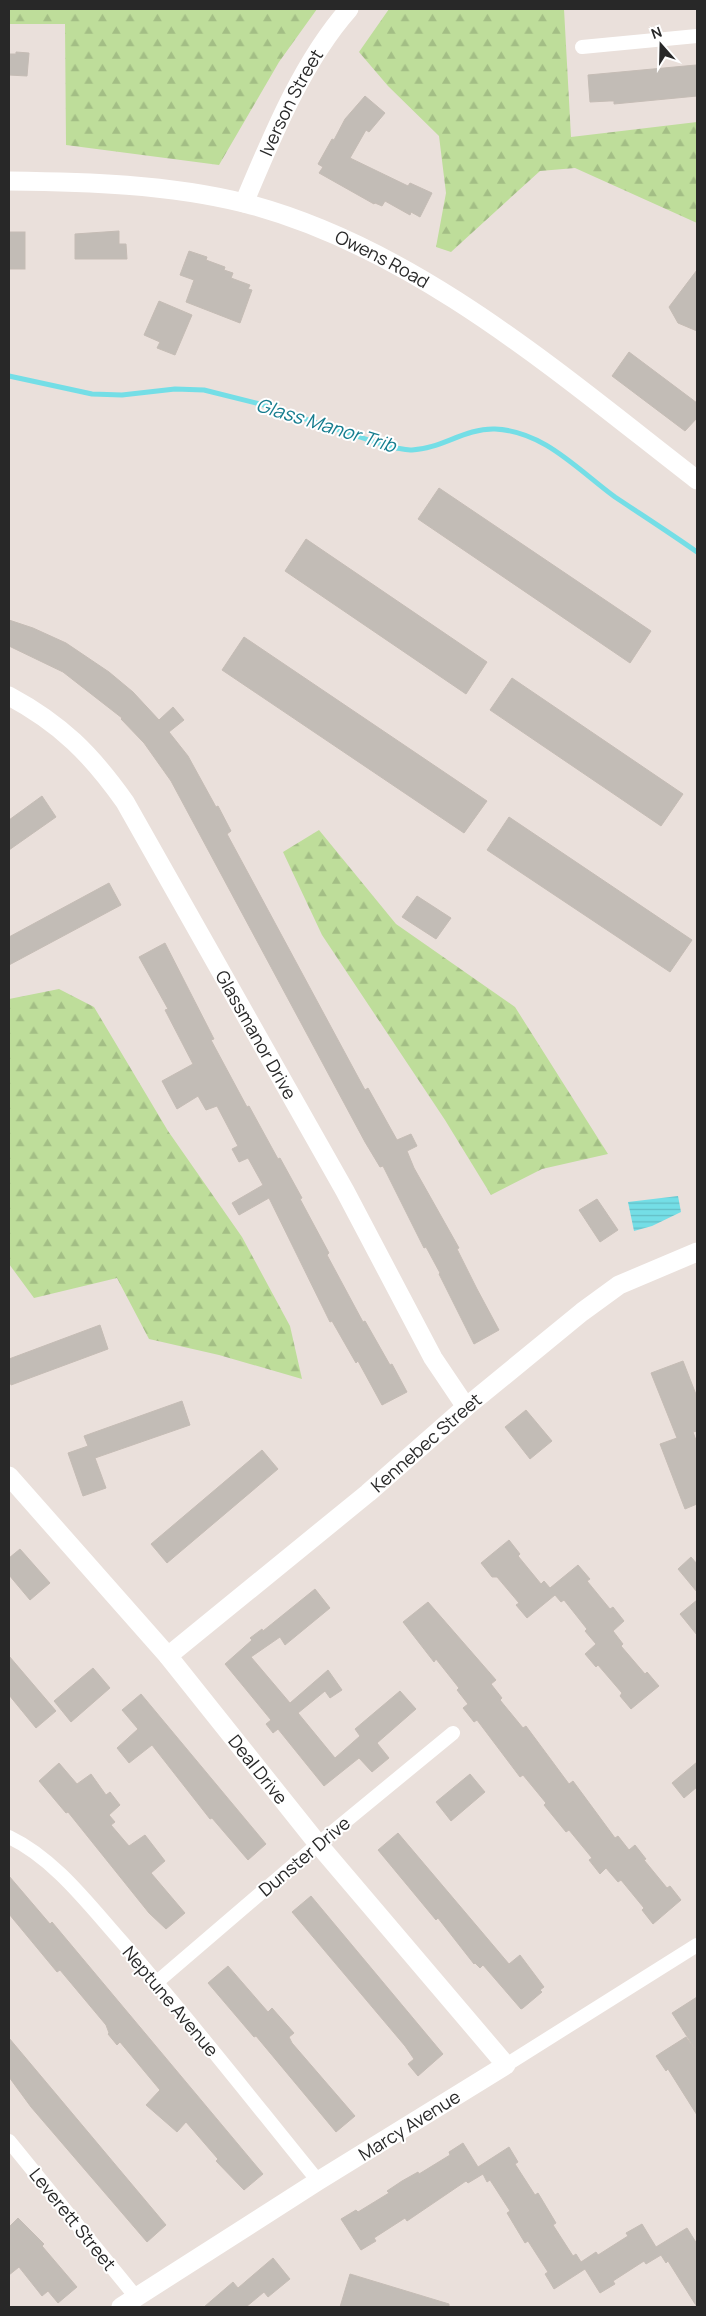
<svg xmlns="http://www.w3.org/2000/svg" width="706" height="2316" font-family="Manrope,sans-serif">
<defs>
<pattern id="forest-firs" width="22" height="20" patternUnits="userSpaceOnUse" patternTransform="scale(1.25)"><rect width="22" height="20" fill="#bedd9a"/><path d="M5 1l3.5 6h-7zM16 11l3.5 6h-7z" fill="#a3be85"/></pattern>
<pattern id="water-rules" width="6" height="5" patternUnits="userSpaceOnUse" patternTransform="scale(1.25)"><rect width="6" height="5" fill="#74dee6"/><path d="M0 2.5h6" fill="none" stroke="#64bec5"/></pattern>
</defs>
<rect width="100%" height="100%" fill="#eae0db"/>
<g fill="url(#forest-firs)">
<path d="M 9,9 L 317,9 L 279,62 L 219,165 L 66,145 L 65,24 L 9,24 Z"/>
<path d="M 389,9 L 564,9 L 571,137 L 697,122 L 697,223 L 575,168 L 540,171 L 451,252 L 436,247 L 446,193 L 439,136 L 388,86 L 359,52 Z"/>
<path d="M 319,830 L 396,924 L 515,1007 L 608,1154 L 542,1169 L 491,1195 L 445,1120 L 322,935 L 283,852 Z"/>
<path d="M 59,989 L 94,1007 L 168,1131 L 242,1237 L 290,1326 L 302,1379 L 219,1355 L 149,1339 L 117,1278 L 34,1298 L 9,1264 L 9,999 Z"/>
</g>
<path fill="url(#water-rules)" d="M 678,1196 L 681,1212 L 652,1226 L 634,1231 L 628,1202 Z"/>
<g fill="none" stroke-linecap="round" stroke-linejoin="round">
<path stroke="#74dee6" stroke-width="5" d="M 9,376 L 92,394 L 122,395 L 175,389 L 204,390 L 260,404 L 393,448 C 399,448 406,450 412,450 C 441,449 465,428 495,429 C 544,431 578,470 615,497 C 642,515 670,533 697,552"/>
</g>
<g fill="#c2bcb6" stroke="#c5bcb5">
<path d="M 16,52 L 29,53 L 27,76 L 9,75 L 9,54 L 16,54 Z"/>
<path d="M 696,65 L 697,66 L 697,96 L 614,104 L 614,101 L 609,101 L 590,102 L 588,75 Z"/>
<path d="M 365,96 L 385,113 L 369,132 L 366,130 L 350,158 L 408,186 L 410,183 L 432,193 L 420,217 L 411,212 L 410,215 L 385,201 L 382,206 L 375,203 L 374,204 L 319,173 L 323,167 L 318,164 L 332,139 L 334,140 L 345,119 Z"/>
<path d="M 119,231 L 119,244 L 126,244 L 127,259 L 75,259 L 75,234 Z"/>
<rect x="9" y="232" width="16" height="37"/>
<path d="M 189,251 L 207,257 L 206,260 L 225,267 L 224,270 L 233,273 L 231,278 L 250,285 L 248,289 L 252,290 L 240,323 L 186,302 L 194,280 L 180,275 Z"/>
<path d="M 697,270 L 697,331 L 678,323 L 669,307 Z"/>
<path d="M 159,301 L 192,315 L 175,355 L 157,348 L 160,342 L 144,335 Z"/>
<path d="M 629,352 L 697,403 L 697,418 L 685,431 L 612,376 Z"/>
<path d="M 439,488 L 651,631 L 630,663 L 418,519 Z"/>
<path d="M 306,539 L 487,662 L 466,694 L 285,571 Z"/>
<path d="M 9,620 L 33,628 L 66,643 L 109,672 L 133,692 L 159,720 L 173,707 L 184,720 L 169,732 L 188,756 L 216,807 L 218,806 L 231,831 L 227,834 L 365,1090 L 368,1088 L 397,1140 L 411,1134 L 417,1146 L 407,1151 L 414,1168 L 459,1248 L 457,1249 L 477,1289 L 499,1330 L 474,1344 L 439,1274 L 440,1273 L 426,1247 L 424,1248 L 383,1166 L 380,1167 L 365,1142 L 171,781 L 144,743 L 121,719 L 122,718 L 63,672 L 9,646 Z"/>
<path d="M 244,637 L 487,801 L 464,833 L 222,670 Z"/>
<path d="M 512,678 L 683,794 L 661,826 L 490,710 Z"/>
<path d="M 42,796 L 56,817 L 9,850 L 9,820 Z"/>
<path d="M 509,817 L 692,940 L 670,972 L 487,850 Z"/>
<path d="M 109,883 L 121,905 L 9,965 L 9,937 Z"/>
<path d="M 417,896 L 451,918 L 436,939 L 402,917 Z"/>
<path d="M 165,943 L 214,1039 L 211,1040 L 247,1107 L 249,1106 L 278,1159 L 280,1158 L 302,1198 L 300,1199 L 329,1253 L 327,1255 L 363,1322 L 365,1321 L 390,1365 L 392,1364 L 407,1392 L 382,1405 L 358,1361 L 356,1363 L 332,1321 L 330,1322 L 269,1198 L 239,1215 L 232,1203 L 263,1185 L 248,1158 L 239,1162 L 232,1149 L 238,1146 L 217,1106 L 206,1110 L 198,1096 L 177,1109 L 162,1081 L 193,1064 L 165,1010 L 168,1009 L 139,957 Z"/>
<path d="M 597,1199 L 618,1230 L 600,1242 L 579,1210 Z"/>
<path d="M 100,1325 L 108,1349 L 11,1385 L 9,1378 L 9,1359 Z"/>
<path d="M 683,1361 L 697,1397 L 697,1431 L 693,1432 L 697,1443 L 697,1504 L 685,1509 L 660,1444 L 677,1438 L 651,1373 Z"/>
<path d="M 182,1401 L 190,1425 L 95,1458 L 106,1488 L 83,1496 L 68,1453 L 88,1446 L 84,1436 Z"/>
<path d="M 526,1410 L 552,1441 L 530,1459 L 505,1427 Z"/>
<path d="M 262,1450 L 278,1469 L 167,1563 L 151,1544 Z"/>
<path d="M 509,1540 L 520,1554 L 518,1556 L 541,1584 L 544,1581 L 550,1588 L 578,1565 L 590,1579 L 587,1581 L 610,1609 L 613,1607 L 624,1621 L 613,1631 L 623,1644 L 621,1646 L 645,1674 L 647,1672 L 659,1686 L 631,1709 L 620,1696 L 622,1693 L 598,1665 L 596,1667 L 585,1654 L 596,1644 L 585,1631 L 587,1629 L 564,1600 L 561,1602 L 555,1595 L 527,1618 L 516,1605 L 519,1603 L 497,1577 L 492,1577 L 481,1563 Z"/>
<path d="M 20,1549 L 50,1583 L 30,1600 L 9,1575 L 9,1558 Z"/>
<path d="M 691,1557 L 697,1564 L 697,1592 L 678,1569 Z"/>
<path d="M 315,1589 L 330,1608 L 285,1645 L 280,1637 L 251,1657 L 290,1703 L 328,1670 L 342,1690 L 330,1698 L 325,1691 L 298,1713 L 335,1758 L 360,1736 L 355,1729 L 400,1691 L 416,1709 L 377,1743 L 389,1758 L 372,1772 L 359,1758 L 324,1786 L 278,1729 L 273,1733 L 266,1724 L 271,1720 L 225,1664 L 252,1640 L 250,1638 L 262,1629 L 263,1631 Z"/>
<path d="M 697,1600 L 697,1635 L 680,1614 Z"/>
<path d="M 428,1602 L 496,1680 L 491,1684 L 502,1698 L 500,1700 L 523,1728 L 526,1726 L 569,1784 L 573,1781 L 615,1838 L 618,1836 L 629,1850 L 635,1845 L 646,1859 L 644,1860 L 667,1888 L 670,1886 L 681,1900 L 653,1924 L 642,1910 L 644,1908 L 621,1880 L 618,1882 L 606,1868 L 600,1874 L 589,1860 L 592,1858 L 569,1830 L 566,1832 L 544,1805 L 546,1803 L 523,1775 L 520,1777 L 477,1720 L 474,1722 L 463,1708 L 468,1704 L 457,1690 L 459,1688 L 436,1659 L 434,1662 L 403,1622 Z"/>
<path d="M 9,1656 L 56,1711 L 36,1728 L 9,1695 Z"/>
<path d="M 93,1668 L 110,1688 L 71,1722 L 54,1701 Z"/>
<path d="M 141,1694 L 266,1844 L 248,1860 L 212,1818 L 210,1819 L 152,1745 L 129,1763 L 117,1748 L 138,1729 L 122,1710 Z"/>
<path d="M 697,1762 L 697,1787 L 684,1798 L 672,1783 Z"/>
<path d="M 59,1763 L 77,1784 L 91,1774 L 106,1795 L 110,1792 L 120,1805 L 109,1815 L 115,1822 L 111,1825 L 129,1846 L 145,1835 L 165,1861 L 151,1873 L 185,1913 L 166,1929 L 149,1913 L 68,1812 L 66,1813 L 39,1781 Z"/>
<path d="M 470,1774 L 485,1792 L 451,1821 L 436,1802 Z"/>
<path d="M 398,1833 L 509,1964 L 520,1955 L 544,1987 L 540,1990 L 542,1992 L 523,2008 L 521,2009 L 483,1965 L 480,1968 L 475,1963 L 474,1964 L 438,1918 L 436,1920 L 378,1850 Z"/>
<path d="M 9,1876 L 50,1924 L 52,1922 L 263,2174 L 244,2190 L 216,2161 L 218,2159 L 186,2122 L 177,2132 L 146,2105 L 160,2090 L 120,2042 L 117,2045 L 108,2034 L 109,2033 L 106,2025 L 60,1970 L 57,1972 L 9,1914 Z"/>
<path d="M 311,1896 L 443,2054 L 418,2076 L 408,2064 L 414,2059 L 405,2046 L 292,1912 Z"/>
<path d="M 228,1966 L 268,2012 L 272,2008 L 294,2033 L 289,2037 L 292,2043 L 355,2116 L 336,2132 L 256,2036 L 254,2037 L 208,1983 Z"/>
<path d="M 697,1997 L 697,2052 L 672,2013 Z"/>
<path d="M 686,2037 L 697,2052 L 697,2115 L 668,2069 L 666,2071 L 656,2056 Z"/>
<path d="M 9,2038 L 166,2225 L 147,2242 L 31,2107 L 9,2077 Z"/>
<path d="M 463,2143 L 478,2167 L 509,2147 L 518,2162 L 515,2164 L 535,2195 L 538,2193 L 556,2223 L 553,2225 L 573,2256 L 576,2254 L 581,2262 L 596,2252 L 598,2255 L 628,2236 L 626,2233 L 642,2224 L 656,2247 L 687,2228 L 697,2244 L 697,2307 L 668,2261 L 666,2263 L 661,2255 L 646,2264 L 644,2261 L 613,2281 L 615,2284 L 600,2293 L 585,2269 L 554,2289 L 545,2274 L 548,2272 L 528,2241 L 525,2243 L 507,2213 L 510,2211 L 490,2180 L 487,2182 L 483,2174 L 468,2183 L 466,2181 L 407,2221 L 405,2218 L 374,2238 L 376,2241 L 361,2250 L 341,2219 L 356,2210 L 358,2212 L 389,2193 L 387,2191 L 402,2181 L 418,2172 L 419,2174 L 450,2155 L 449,2152 Z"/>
<path d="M 18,2218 L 44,2244 L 42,2246 L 77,2287 L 58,2303 L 48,2291 L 42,2296 L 19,2267 L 9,2275 L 9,2227 Z"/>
<path d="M 273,2258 L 290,2279 L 268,2297 L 264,2292 L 246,2307 L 204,2307 L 233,2282 L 238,2288 Z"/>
<path d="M 350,2274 L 449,2304 L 449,2307 L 340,2307 Z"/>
</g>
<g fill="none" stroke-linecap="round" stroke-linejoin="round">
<g stroke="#fff" stroke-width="14">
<path d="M 582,47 L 697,36"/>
<path d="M 9,1837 C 55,1859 89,1905 122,1942 C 190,2020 253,2101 318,2181"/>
<path d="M 157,1982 L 318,1844 L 453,1733"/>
<path d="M 506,2065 L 697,1945"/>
<path d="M 9,2141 L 136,2297"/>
</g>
<g stroke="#fff" stroke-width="19">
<path id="s1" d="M 9,181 C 87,182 167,184 244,203 C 415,247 560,374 697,480"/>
<path id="s2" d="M 244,203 C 271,139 302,62 349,9"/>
<path id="s3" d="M 9,696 C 61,724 91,754 125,802 L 345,1191 L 433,1358 L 466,1407"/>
<path id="s4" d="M 9,1476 L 168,1656 L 318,1844 L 506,2065 L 318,2181 L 121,2307"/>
<path id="s5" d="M 168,1656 L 368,1493 L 466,1407 L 582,1312 L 619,1285 L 697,1252"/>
</g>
</g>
<g text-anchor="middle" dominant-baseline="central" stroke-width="4" stroke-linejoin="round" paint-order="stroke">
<g font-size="18" fill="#282828" stroke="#fff">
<text stroke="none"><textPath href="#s2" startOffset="111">Iverson Street</textPath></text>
<text stroke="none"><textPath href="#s1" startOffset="386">Owens Road</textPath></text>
<text stroke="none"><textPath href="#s3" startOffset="426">Glassmanor Drive</textPath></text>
<text stroke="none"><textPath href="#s5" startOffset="335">Kennebec Street</textPath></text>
<text stroke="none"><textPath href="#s4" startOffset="385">Deal Drive</textPath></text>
<text transform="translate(304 1856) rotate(-40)">Dunster Drive</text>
<text transform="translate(171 2001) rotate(50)">Neptune Avenue</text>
<text transform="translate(409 2125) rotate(-32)">Marcy Avenue</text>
<text transform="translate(73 2219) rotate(51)">Leverett Street</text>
</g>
<g font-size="19" font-style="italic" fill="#167d8f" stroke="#fff">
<text transform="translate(326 425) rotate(17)">Glass Manor Trib</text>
</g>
</g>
<rect width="706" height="2316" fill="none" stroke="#282828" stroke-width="20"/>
<g transform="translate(661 45) rotate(340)" stroke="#ffffff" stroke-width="4" paint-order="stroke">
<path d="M0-4L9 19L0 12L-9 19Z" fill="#282828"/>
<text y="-8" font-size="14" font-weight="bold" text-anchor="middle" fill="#282828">N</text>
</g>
</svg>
